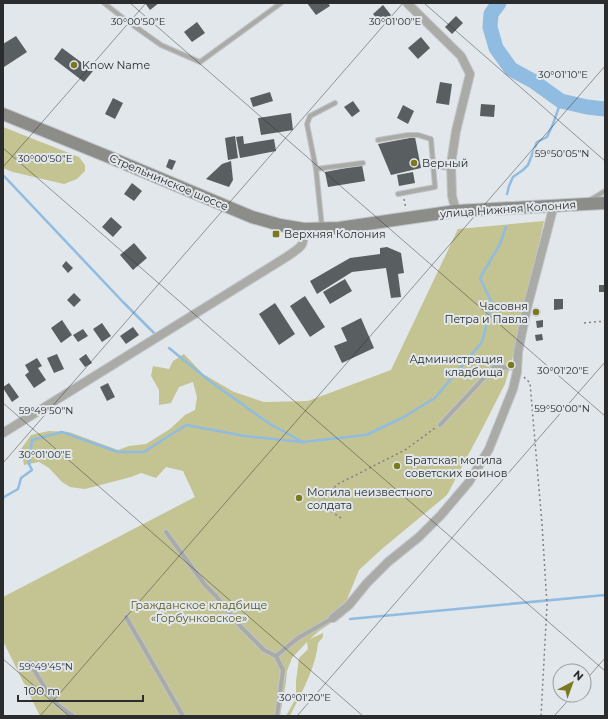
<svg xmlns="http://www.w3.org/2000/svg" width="608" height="719" font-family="Montserrat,sans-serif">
<rect width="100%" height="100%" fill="#e2e7eb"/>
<g fill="#c3c492">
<path d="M 3,127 L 79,157 L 85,165 L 85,171 L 77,179 L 64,184 L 13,172 L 3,168 Z"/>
<path d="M 544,221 L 517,342 L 505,384 L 482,429 L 447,495 L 383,548 L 359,570 L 346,602 L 331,623 L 319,631 L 310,639 L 323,633 L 323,637 L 318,643 C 316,667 301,694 290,716 L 286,716 L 296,698 L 296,681 L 299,658 L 308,649 L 307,642 L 292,658 L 287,671 L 286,682 L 280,716 L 40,716 L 3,641 L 3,597 L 195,497 L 183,471 L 166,467 L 156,478 L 141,473 L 131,477 L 85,489 L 70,487 L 62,482 L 49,468 L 39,462 L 24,465 L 21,449 L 31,435 L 49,431 L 69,432 L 118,450 L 129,446 L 146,444 L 170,429 L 185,415 L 195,410 L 197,397 L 193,382 L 179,387 L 171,403 L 159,405 L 159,390 L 151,376 L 153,366 L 169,369 L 173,361 L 184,354 L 203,374 L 234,392 L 264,402 L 308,401 L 391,370 L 458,229 Z"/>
</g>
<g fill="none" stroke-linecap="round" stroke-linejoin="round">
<g stroke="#90bce1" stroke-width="2.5">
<path d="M 3,175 L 123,302 L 154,333"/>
<path d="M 507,194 L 509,186 L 513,177 L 523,170 L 528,165 L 537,142 L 547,137 L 553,124 L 561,101"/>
<path d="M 169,348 L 211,382 L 270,424 L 301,441"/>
<path d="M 3,499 L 4,497 L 18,489 L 21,478 L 32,470 L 29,464 L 32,440 L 62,432 L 118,452 L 144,452 L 186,425 L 245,436 L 302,442 L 366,435 L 402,418 L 435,398 L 482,342 L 492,303 L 480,278 L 500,244 L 506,227"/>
<path d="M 350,619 L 605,595"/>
</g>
<path stroke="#90bce1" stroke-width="15" d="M 499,3 L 491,14 L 490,27 L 496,48 L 511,69 L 533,81 L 561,101 L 587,107 L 605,109"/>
</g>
<g fill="#595e61">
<path d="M 145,3 L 159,3 L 150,10 Z"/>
<path d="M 307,3 L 328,3 L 330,6 L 316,15 Z"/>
<path d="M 383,5 L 391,15 L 381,24 L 373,14 Z"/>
<path d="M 456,16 L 463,23 L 452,34 L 445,27 Z"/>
<path d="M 197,22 L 205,33 L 192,42 L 184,32 Z"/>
<path d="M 16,36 L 27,52 L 4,67 L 3,66 L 3,44 Z"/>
<path d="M 421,37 L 430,48 L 418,59 L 408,48 Z"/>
<path d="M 62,48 L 93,71 L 84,82 L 54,59 Z"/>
<path d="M 440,82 L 452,84 L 449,105 L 436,103 Z"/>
<path d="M 270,92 L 273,101 L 253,107 L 250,98 Z"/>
<path d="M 113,98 L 123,103 L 115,119 L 105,114 Z"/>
<path d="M 353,101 L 360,111 L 352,117 L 344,107 Z"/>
<path d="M 481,104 L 495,105 L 494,117 L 480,116 Z"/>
<path d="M 403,105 L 414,111 L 408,124 L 397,118 Z"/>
<path d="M 291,113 L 293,130 L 261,135 L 258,118 Z"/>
<path d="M 235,136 L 238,158 L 228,160 L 225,138 Z"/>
<path d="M 243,136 L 244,144 L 274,139 L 276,151 L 240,158 L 236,137 Z"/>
<path d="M 415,137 L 421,168 L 391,175 L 378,144 Z"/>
<path d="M 169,159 L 176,161 L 172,170 L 166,167 Z"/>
<path d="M 231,161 L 233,180 L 229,187 L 206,179 L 222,164 Z"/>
<path d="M 362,165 L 365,181 L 328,187 L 325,172 Z"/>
<path d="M 413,172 L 415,183 L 399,186 L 397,175 Z"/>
<path d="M 132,183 L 142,191 L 134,201 L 124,194 Z"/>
<path d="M 111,217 L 122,227 L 113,237 L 102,227 Z"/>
<path d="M 134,243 L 147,258 L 133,270 L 120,255 Z"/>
<path d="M 387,247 L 401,253 L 404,273 L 398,274 L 401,297 L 391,298 L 386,268 L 352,272 L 317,294 L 310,281 L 350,258 L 380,254 L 380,248 Z"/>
<path d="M 66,261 L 73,268 L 68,273 L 62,266 Z"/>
<path d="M 345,279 L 352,291 L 330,304 L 323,292 Z"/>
<rect x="599" y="285" width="6" height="7"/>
<path d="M 74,293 L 81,300 L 74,307 L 67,300 Z"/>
<path d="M 305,296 L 325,327 L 310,337 L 290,306 Z"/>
<path d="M 554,299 L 563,299 L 563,309 L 554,310 Z"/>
<path d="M 275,303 L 295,334 L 279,345 L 259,314 Z"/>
<circle cx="536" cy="312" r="4.5"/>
<path d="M 361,318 L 374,348 L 342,363 L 334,346 L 347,341 L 341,328 Z"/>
<path d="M 62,320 L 72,335 L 61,343 L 51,328 Z"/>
<path d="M 543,320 L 543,327 L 537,328 L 536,321 Z"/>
<path d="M 102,323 L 111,336 L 102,342 L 93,329 Z"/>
<path d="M 133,327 L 139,335 L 126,344 L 120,336 Z"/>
<path d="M 83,329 L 88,336 L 78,342 L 73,335 Z"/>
<path d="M 542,334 L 543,340 L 536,341 L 535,335 Z"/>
<path d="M 57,354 L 64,369 L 54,373 L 47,358 Z"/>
<path d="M 86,354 L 92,363 L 85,367 L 79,359 Z"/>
<path d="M 37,358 L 42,366 L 38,368 L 46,380 L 34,388 L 25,375 L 29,372 L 25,365 Z"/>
<path d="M 9,383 L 19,397 L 12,402 L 3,388 L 3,387 Z"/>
<path d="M 108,383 L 115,397 L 107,401 L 100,387 Z"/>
</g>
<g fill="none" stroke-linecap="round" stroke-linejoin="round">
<defs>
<g id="lane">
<path d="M 104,3 L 123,18 L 161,45 L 200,62 L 281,3"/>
<path d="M 378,140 L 408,135 L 418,135 L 431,139 L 435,187 L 398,194"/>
<path d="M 433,166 L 451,168"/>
<path d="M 316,169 L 363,163"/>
<path d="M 590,200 L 605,191"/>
<path d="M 322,227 L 316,169 L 307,124 L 310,116 L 335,103"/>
<path d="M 440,425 L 494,367 L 517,368"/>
<path d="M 166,532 L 205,585 L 216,596 L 240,626 L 264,650 L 276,656"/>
<path d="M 126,617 L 183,716"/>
<path d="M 29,662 L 47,691 L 58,705 L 73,716"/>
<path d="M 277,716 L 283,670 L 276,656 L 298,638 L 333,618"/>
</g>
<g id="street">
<path d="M 407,3 L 461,56 L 470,74 L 456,131 L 451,164 L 452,196 L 456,211"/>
<path d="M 3,433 L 288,256 C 302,246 304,247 304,229"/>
<path d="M 333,618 L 349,605 L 367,583 L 388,562 L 419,537 L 441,515 L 469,482 L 489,449 L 513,389 L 517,372 L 518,352 L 527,308 L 554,205"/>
</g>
<path id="secondary" d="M 3,114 L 109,157 L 252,217 L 280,225 L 304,229 L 339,228 L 456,211 L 605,203"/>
</defs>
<use href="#lane" stroke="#c1c5c9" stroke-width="6"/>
<use href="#street" stroke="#c1c5c9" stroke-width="10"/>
<use href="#secondary" stroke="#c1c5c9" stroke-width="14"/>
<g stroke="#7f8285" stroke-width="1.5" stroke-dasharray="2 3" stroke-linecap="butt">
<path d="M 404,199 L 406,209"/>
<path d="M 584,323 L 605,321"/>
<path d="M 524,377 L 530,383 L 542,524 L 547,605 L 541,716"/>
<path d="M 341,518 L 322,505 L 326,495 L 338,484 L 405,450 L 435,428"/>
</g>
<use href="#lane" stroke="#aaaaa7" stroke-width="4"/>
<use href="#street" stroke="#aaaaa7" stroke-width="8"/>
<use href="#secondary" stroke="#8c8c89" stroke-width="12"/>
</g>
<path fill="none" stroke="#2a2c2d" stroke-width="1" stroke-opacity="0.45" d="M 130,3 L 605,416M 424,3 L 605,161M 3,148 L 605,671M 3,167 L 146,3M 3,403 L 363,716M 3,463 L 403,3M 3,659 L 69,716M 584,682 L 605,658M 40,716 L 605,66M 297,716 L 605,362M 554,716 L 573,695"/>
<g fill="#7b7920" stroke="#e2e7eb" stroke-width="1.5">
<circle cx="74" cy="65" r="4"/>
<circle cx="414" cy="163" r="4"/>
<rect x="272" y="230" width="8" height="8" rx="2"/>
<circle cx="536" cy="312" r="4"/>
<circle cx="511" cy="365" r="4"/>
<circle cx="397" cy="466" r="4"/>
<circle cx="299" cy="498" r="4"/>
</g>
<g text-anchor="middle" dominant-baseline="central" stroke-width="4" stroke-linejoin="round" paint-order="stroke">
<g font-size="11" fill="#2a2c2d" stroke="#e2e7eb" text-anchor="start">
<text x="82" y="65">Know Name</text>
<text x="422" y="163">Верный</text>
<text x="284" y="234">Верхняя Колония</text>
<text x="528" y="306" text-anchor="end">Часовня<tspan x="528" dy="13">Петра и Павла</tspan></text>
<text x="503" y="359" text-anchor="end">Администрация<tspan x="503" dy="13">кладбища</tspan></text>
<text x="405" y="460">Братская могила<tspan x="405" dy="13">советских воинов</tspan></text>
<text x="307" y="492">Могила неизвестного<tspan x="307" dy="13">солдата</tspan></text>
</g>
<g font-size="11" fill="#2a2c2d" stroke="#e2e7eb">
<text transform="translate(169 182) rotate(23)">Стрельнинское шоссе</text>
<text transform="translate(508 209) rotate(-4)">улица Нижняя Колония</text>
</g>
<g font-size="11" fill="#5a591d" stroke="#e2e7eb">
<text x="199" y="605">Гражданское кладбище<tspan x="199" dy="13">«Горбунковское»</tspan></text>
</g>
</g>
<g font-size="10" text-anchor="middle" fill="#2a2c2d" stroke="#e2e7eb" stroke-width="4" stroke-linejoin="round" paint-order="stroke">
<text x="138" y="25">30°00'50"E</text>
<text x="395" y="25">30°01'00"E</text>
<text x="563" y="78">30°01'10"E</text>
<text x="562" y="157">59°50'05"N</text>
<text x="45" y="162">30°00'50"E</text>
<text x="563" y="374">30°01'20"E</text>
<text x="562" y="412">59°50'00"N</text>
<text x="46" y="414">59°49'50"N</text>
<text x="45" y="458">30°01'00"E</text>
<text x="46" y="670">59°49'45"N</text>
<text x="305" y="701">30°01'20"E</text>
</g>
<rect width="608" height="719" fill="none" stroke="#2a2c2d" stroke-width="8"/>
<g transform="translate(572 683) rotate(41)"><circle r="19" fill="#e2e7eb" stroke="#989c9f"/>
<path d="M0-3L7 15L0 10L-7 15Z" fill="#7b7920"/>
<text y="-6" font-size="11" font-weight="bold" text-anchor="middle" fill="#2a2c2d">N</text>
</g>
<path d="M18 695v6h125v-6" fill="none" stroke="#2a2c2d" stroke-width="2"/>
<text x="24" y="695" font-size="12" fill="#2a2c2d" stroke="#e2e7eb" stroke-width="3" paint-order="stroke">100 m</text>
</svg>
